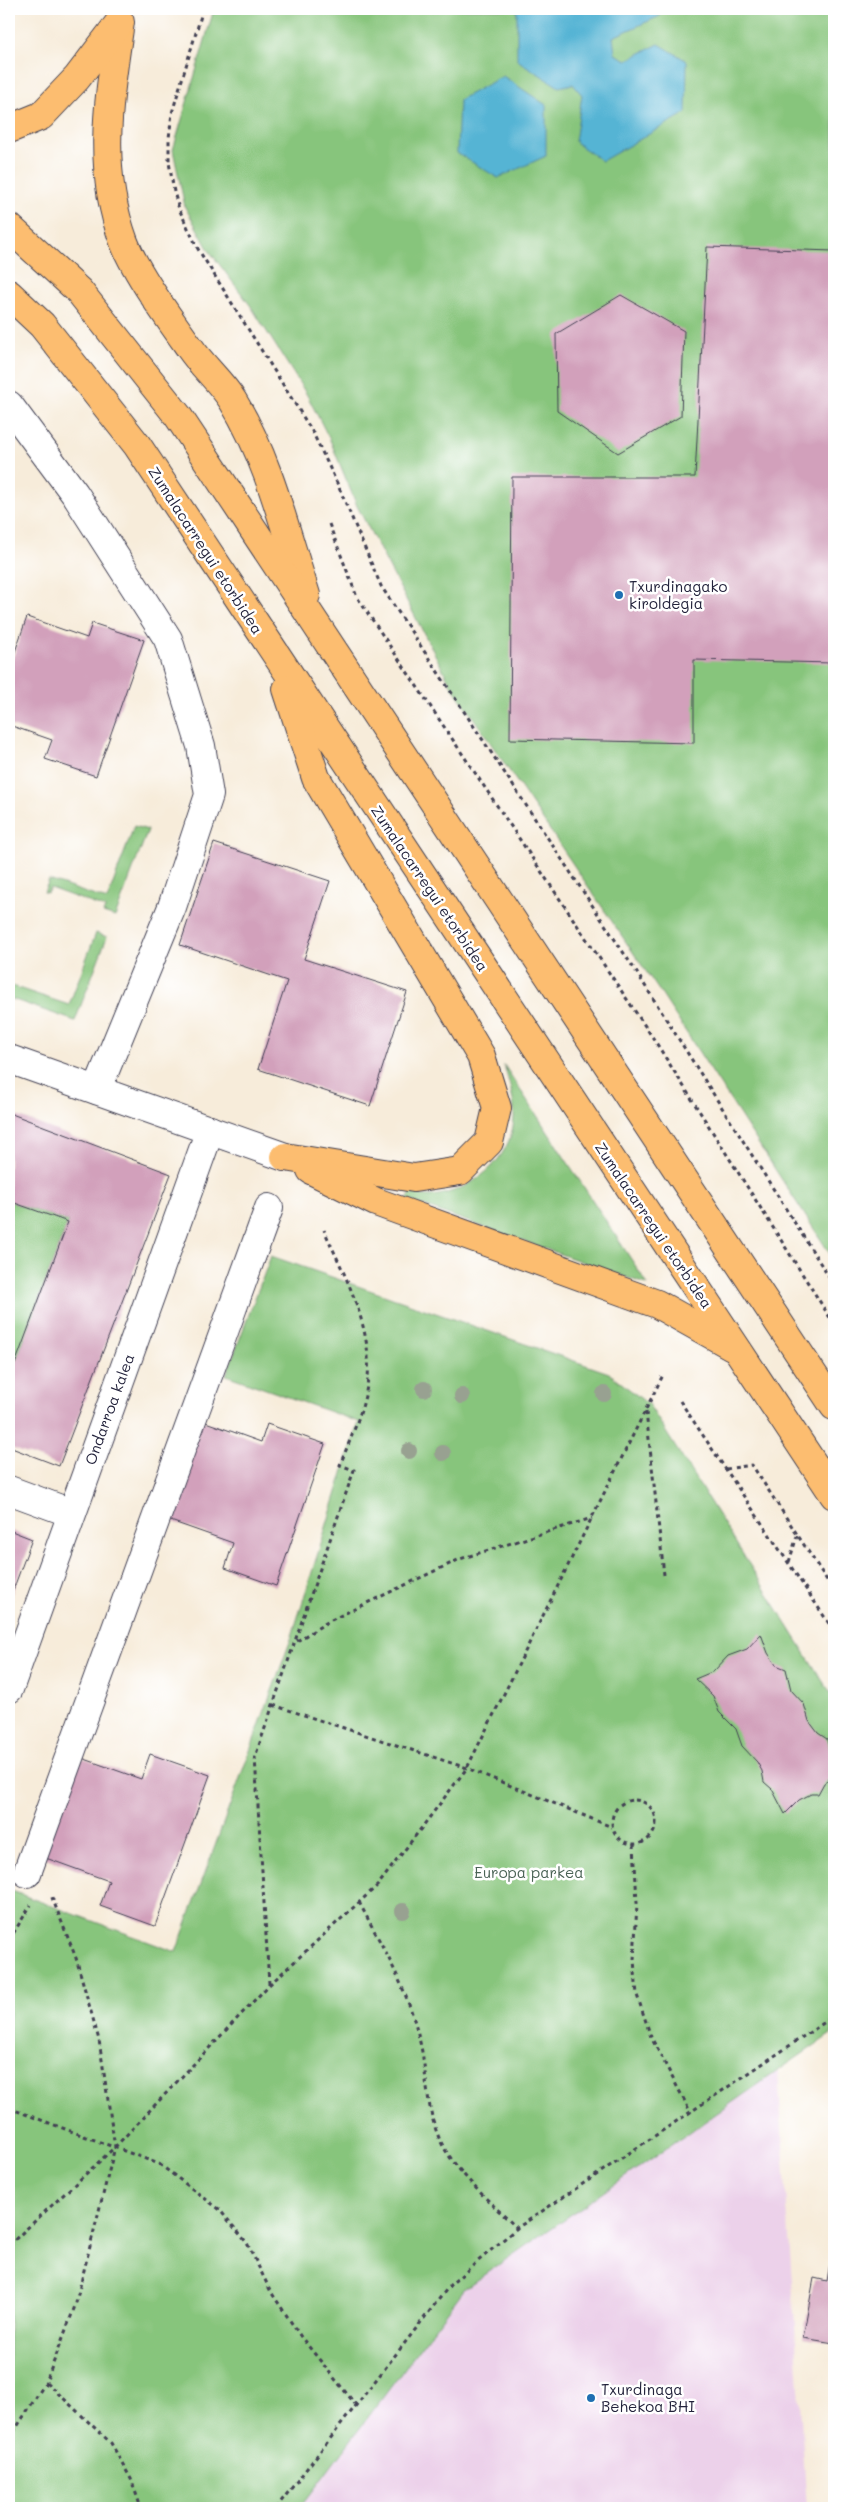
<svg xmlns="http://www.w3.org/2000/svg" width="843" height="2517" font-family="Mali,sans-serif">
<rect width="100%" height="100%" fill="#fff"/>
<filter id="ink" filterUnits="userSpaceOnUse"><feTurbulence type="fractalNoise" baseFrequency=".02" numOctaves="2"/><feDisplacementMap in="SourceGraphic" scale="10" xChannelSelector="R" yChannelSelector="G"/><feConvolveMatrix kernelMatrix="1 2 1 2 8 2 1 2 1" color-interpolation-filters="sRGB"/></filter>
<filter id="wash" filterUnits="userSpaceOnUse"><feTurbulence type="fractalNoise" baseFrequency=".0096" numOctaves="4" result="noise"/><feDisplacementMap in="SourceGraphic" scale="20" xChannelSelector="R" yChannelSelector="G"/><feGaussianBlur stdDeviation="1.12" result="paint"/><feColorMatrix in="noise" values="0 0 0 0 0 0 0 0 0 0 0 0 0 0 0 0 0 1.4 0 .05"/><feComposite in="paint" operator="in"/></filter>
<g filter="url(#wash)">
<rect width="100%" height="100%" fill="#f7ecda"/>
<path fill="#ecd1ea" d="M 778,2071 L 807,2508 L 300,2508 L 465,2288 Z"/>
<g fill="#87c57b" stroke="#54745b">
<path d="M 214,9 L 834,9 L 834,1260 L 660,992 L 451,685 L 357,506 L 330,440 L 307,395 L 250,305 L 210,252 L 185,207 L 173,150 Z"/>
<path d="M 134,826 L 148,830 L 115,917 L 103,913 L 105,908 L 50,888 L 47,893 L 44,892 L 49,880 L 107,900 Z"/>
<path d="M 96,933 L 107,937 L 75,1021 L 9,998 L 9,985 L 69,1005 Z"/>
<path d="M 504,1065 L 648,1285 L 407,1200 L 411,1193 C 417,1194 424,1196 430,1196 C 470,1193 512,1160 514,1118 C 515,1100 509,1083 504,1065 Z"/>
<path d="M 9,1201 L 68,1222 L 15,1364 L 9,1362 Z"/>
<path d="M 271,1256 L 609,1373 L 649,1405 L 834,1699 L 834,2032 L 465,2288 L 300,2508 L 9,2508 L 9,1890 L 176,1952 L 291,1639 L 359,1422 L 226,1375 Z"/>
</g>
<g fill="#55b4d4" stroke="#3c6b88">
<path d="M 517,9 L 660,9 L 660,16 L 613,37 L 615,54 L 627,60 L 659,44 L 687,61 L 686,113 L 602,161 L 575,142 L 582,95 L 573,84 L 559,87 L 517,60 Z"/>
<path d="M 503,76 L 546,105 L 546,156 L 498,178 L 457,153 L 459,100 Z"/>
</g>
<g id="blocks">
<g fill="#d2a0bb">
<path d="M 707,247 L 834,251 L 834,663 L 694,660 L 694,743 L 510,739 L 512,477 L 695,477 Z"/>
<path d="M 621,295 L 684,331 L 681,416 L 618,453 L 557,411 L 556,334 Z"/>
<path d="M 27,617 L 87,638 L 92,623 L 144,640 L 96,776 L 45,759 L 52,740 L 9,725 L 9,669 Z"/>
<path d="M 214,843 L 330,881 L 304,959 L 407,992 L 370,1106 L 258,1069 L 287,981 L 180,945 Z"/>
<path d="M 9,1113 L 171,1174 L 59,1466 L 9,1447 L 9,1362 L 15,1364 L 68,1222 L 9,1201 Z"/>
<path d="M 200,1420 L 261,1442 L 267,1424 L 325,1444 L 276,1586 L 225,1568 L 233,1543 L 165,1519 Z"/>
<path d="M 9,1530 L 32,1539 L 9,1601 Z"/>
<path d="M 761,1634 L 768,1653 L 776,1665 L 786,1669 L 791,1690 L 804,1704 L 809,1721 L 818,1733 L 827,1739 L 831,1754 L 834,1758 L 834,1776 L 824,1783 L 818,1794 L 811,1794 L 799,1800 L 785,1814 L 772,1789 L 764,1782 L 762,1771 L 757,1762 L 742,1746 L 736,1729 L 719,1712 L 713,1696 L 695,1679 L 714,1671 L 728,1656 L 747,1649 Z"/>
<path d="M 150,1754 L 210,1775 L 155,1926 L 100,1906 L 109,1881 L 43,1857 L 79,1757 L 141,1779 Z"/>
<path d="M 833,2244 L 834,2245 L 834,2343 L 803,2338 L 814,2278 L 827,2281 Z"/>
</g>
</g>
</g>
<g filter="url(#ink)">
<use href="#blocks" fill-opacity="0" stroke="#424053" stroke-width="1"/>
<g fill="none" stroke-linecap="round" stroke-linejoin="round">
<defs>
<g id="street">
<path d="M 9,405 L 75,494 L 168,639 L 201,746 L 209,795 L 172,907 L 97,1090"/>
<path d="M 9,1059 L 285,1157"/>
<path d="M 9,1490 L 71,1513"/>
<path d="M 9,1689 L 210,1130"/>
<path d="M 27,1873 L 269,1208"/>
</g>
<g id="primary">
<path d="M 120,22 C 109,99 96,166 124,242 C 136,273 170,320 190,348 C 203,367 221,382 233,401 C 269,460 285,530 306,595"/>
<path d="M 9,129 L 41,116 L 77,78 L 119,23"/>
<path d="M 9,227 L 79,291 L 178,416 L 834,1406"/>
<path d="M 9,294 L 42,325 L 137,445 L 834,1495"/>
<path d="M 285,1157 L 414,1178 L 460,1171 L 489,1142 L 497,1108 L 481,1056 L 316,778 L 287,689"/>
<path d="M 311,1170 L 376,1202 L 657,1304 L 732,1346"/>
</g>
</defs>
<use href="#street" stroke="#424053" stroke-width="30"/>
<use href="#primary" stroke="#424053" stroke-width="30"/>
<g stroke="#424053" stroke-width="3" stroke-dasharray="4 4" stroke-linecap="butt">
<path d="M 203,9 L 172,113 L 169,138 L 169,162 L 174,192 L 179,209 L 198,249 L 312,431 L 337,483 L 381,586 L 637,973 L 834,1285"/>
<path d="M 329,524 L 357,597 L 655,1041 L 834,1324"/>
<path d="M 680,1401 L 834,1631"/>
<path d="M 646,1412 L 664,1575"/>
<path d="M 726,1469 L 752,1465 L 834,1591"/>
<path d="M 789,1562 L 797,1536"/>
<path d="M 297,1641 L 329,1621 L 460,1559 L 592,1518"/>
<path d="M 273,1705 L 467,1768 L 612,1827"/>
<circle cx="634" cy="1822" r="22"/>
<path d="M 634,1844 L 637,1903 L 634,1960 L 637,1995 L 651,2037 L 691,2113"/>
<path d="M 359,1902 C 383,1948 407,1987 419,2038 C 428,2073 425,2113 443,2146 C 460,2176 492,2204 517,2228"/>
<path d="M 9,1940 L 31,1905"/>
<path d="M 269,1984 L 255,1757 L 354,1470 L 340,1465 C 351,1437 365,1408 368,1378 C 372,1325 345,1276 324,1230"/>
<path d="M 9,2108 L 159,2164 L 219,2209 L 247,2243 L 271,2292 L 301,2337 L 356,2405"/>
<path d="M 9,2245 L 115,2147 L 269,1985 L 378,1885 L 467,1768 L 663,1375"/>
<path d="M 46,2382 L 111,2443 L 131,2479 L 141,2508"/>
<path d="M 9,2439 L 46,2382 L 75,2306 L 115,2147 L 99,2040 L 76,1958 L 51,1895"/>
<path d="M 276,2508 L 450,2285 L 517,2228 L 834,2016"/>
</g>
<use href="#street" stroke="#fff" stroke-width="28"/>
<use href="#primary" stroke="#fcbd6f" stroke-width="28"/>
</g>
<g fill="#98a191">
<circle cx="424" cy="1389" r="8"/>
<circle cx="604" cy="1394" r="8"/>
<circle cx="462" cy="1396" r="8"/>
<circle cx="409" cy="1451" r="8"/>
<circle cx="443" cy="1453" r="8"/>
<circle cx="403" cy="1911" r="8"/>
</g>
</g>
<g fill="#1f6fb2" stroke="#fff" stroke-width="2">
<circle cx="619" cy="595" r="5"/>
<circle cx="591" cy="2398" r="5"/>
</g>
<g text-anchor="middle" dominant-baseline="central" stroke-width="5" stroke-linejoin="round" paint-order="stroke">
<g font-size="15" fill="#22223b" stroke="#fff">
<text transform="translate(206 550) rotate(57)">Zumalacarregui etorbidea</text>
<text transform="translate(430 888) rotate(56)">Zumalacarregui etorbidea</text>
<text transform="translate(654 1225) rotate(56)">Zumalacarregui etorbidea</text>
<text transform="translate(109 1409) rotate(-70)">Ondarroa kalea</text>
</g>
<g font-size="15" fill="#22223b" stroke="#fff" text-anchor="start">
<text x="629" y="586">Txurdinagako<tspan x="629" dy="17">kiroldegia</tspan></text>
<text x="601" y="2389">Txurdinaga<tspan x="601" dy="17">Behekoa BHI</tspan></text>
</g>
<g font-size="15" fill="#4a6355" stroke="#fff">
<text x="529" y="1872">Europa parkea</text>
</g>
</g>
<rect width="843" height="2517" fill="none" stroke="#fff" stroke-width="30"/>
</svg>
